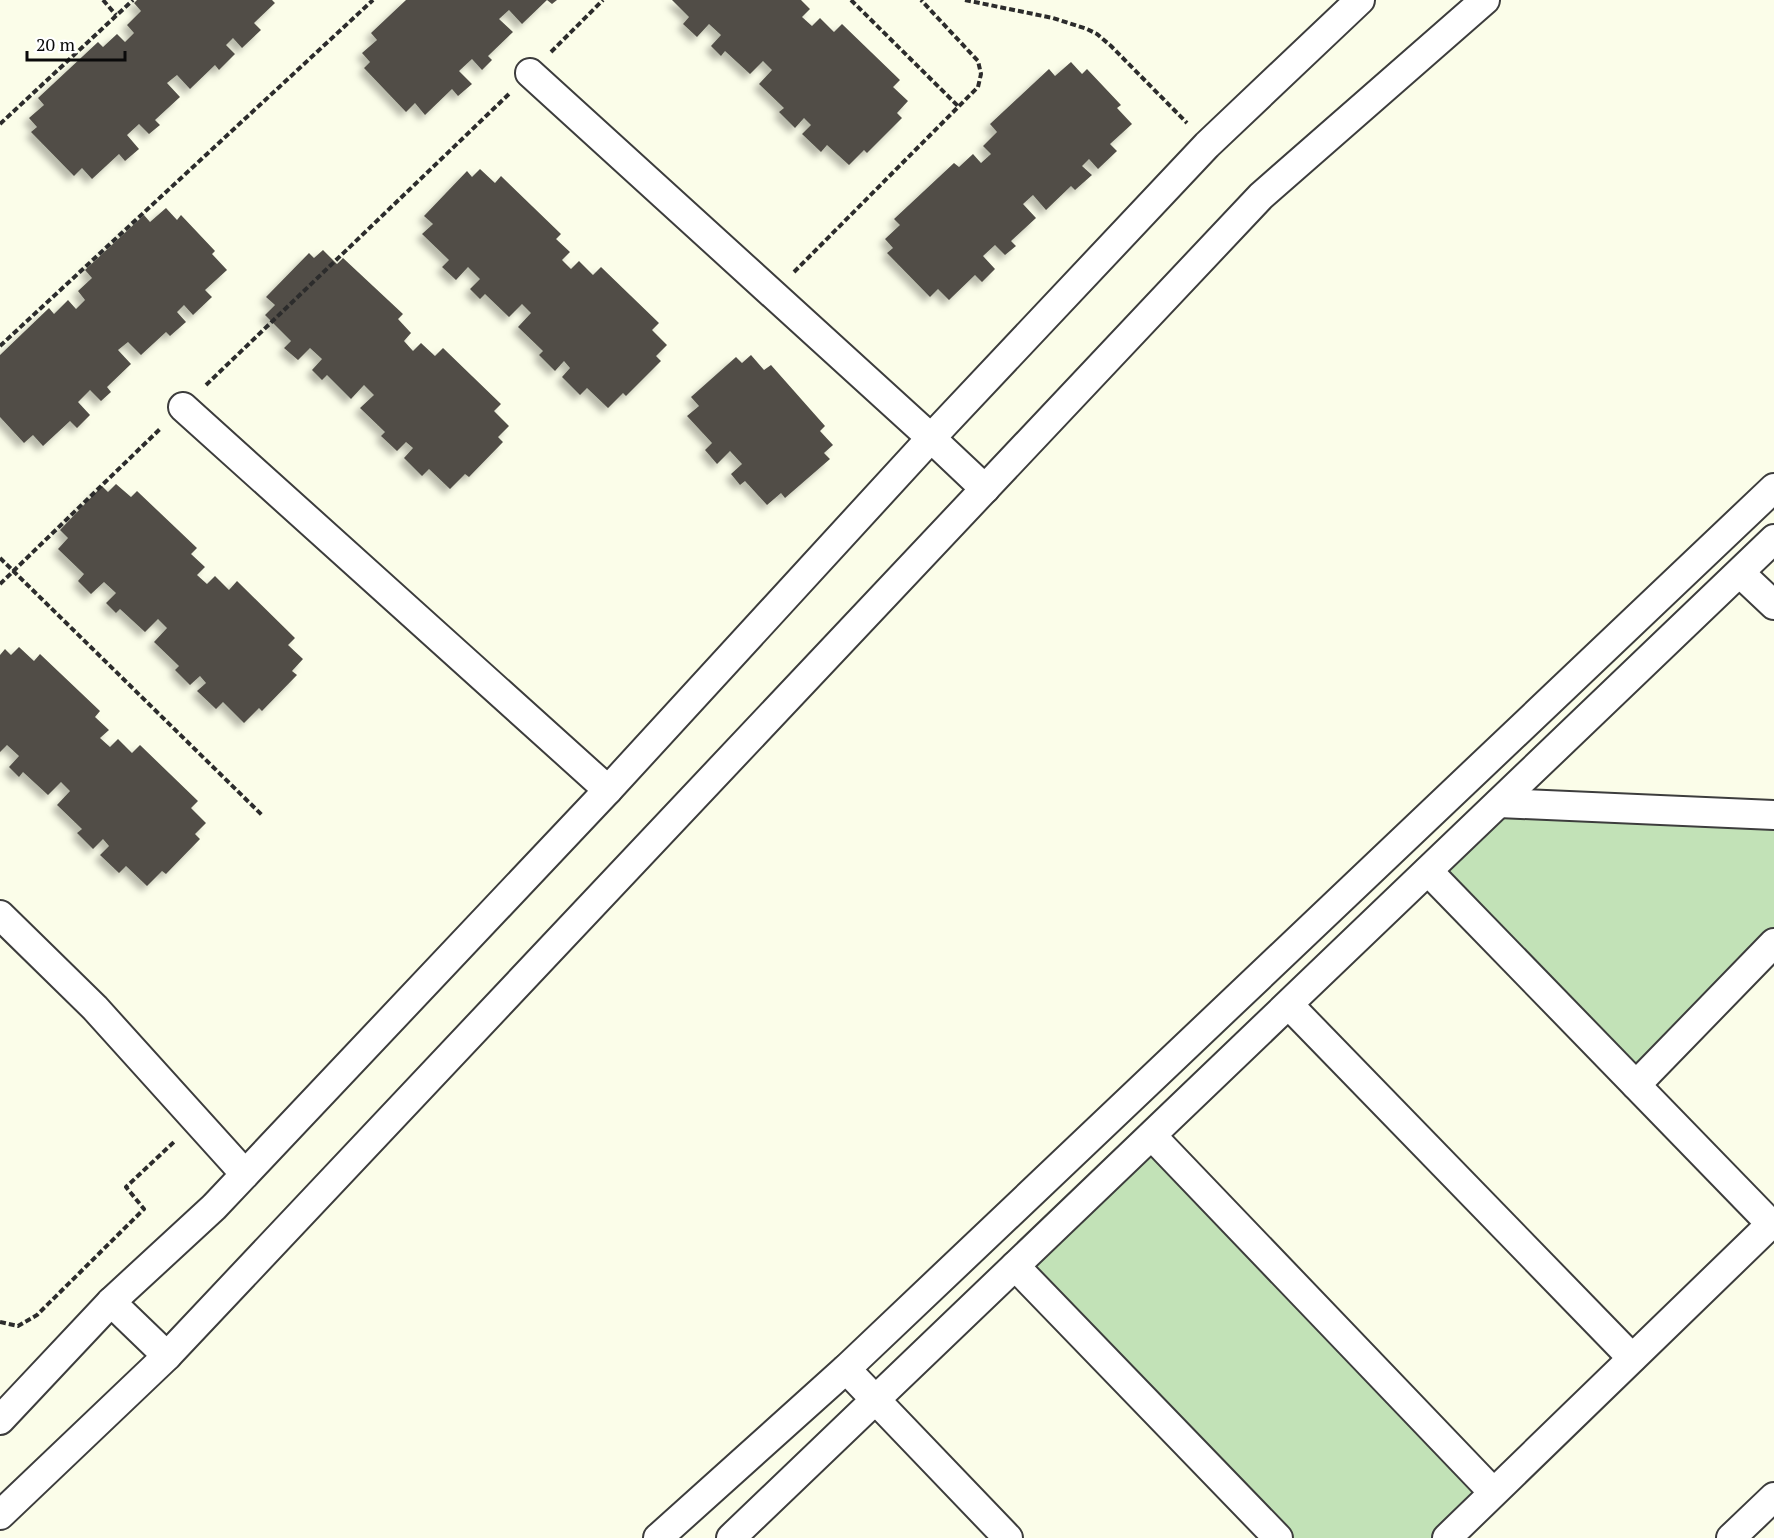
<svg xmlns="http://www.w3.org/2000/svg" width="1774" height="1538" font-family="'PT Serif',serif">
<defs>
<filter id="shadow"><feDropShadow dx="-5.5" dy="5.5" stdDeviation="3" flood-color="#0004"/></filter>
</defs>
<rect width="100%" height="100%" fill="#fbfde9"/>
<g fill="#c2e2b7">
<path d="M 1499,803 L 1774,815 L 1774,943 L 1636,1085 L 1428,871 Z"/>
<path d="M 1152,1136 L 1493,1492 L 1447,1538 L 1278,1538 L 1015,1266 Z"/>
</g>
<g fill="#514e47" filter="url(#shadow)">
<path d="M 137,0 L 272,0 L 275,3 L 254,23 L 261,30 L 242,48 L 233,38 L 226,45 L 235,54 L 219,70 L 215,65 L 190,89 L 177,75 L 167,83 L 180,97 L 155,120 L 160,125 L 149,134 L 139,124 L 127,135 L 139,149 L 125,161 L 119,154 L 92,179 L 82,168 L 74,176 L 31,132 L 37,127 L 29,118 L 44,105 L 38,98 L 98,42 L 103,47 L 117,34 L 125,42 L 134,33 L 127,25 L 141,11 L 134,3 Z"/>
<path d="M 406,0 L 557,0 L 552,4 L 547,0 L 522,24 L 509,10 L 499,19 L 513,32 L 488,56 L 492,60 L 482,70 L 472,59 L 459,71 L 472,84 L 458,96 L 452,89 L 425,115 L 415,103 L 406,112 L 364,68 L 370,62 L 362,53 L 377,40 L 371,33 Z"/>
<path d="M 672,0 L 801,0 L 810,9 L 802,17 L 812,26 L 820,18 L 834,32 L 842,24 L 900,80 L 893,87 L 908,101 L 897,113 L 902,118 L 867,153 L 864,150 L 849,165 L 827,145 L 821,152 L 802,134 L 811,125 L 804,118 L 795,128 L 779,112 L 784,108 L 759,84 L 772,70 L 763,61 L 750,74 L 725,51 L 721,56 L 711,46 L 721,35 L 709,24 L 697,37 L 683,24 L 689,17 Z"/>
<path d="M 1071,62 L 1082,74 L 1087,69 L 1121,105 L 1117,108 L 1132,124 L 1110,144 L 1117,151 L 1098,169 L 1089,159 L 1082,166 L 1092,175 L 1075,190 L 1071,186 L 1046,210 L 1033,195 L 1023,204 L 1036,218 L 1011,241 L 1016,246 L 1005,255 L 995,245 L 983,256 L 995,269 L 982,282 L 975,275 L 949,300 L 938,289 L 930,297 L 887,253 L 893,248 L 885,239 L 900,225 L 894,219 L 954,163 L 959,167 L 973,154 L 981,163 L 991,154 L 983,146 L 997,132 L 990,124 L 1049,69 L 1055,76 Z"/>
<path d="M 480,169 L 495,183 L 501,176 L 561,234 L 556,239 L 570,252 L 562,260 L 571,269 L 579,261 L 593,275 L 601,267 L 659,323 L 652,330 L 667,345 L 656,356 L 661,361 L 626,396 L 623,393 L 608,408 L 587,388 L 580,395 L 562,377 L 570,368 L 564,361 L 555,371 L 539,355 L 543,351 L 518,327 L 531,313 L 522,304 L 509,317 L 485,294 L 480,299 L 470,289 L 480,279 L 468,267 L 456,280 L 442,267 L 449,260 L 422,234 L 433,224 L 424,216 L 467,171 L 472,177 Z"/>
<path d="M 166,208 L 177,220 L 181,215 L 215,251 L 212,254 L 227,270 L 205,290 L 212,297 L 193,315 L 184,305 L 177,312 L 186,322 L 170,336 L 166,332 L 141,355 L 128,342 L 118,350 L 131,364 L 107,387 L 111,392 L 101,401 L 90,390 L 78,402 L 90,415 L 77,428 L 70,421 L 43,446 L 33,435 L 24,443 L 0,417 L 0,355 L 49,308 L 54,314 L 68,300 L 76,309 L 85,300 L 78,291 L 92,278 L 85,270 L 144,215 L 150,222 Z"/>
<path d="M 323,250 L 337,264 L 343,258 L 403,314 L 398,319 L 411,333 L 404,341 L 413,351 L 421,343 L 435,356 L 443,348 L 501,404 L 494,411 L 509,426 L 498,437 L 503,442 L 469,477 L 465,474 L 450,489 L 429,469 L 422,476 L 404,458 L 413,448 L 406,442 L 397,451 L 381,436 L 385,432 L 360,408 L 374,395 L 364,385 L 351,399 L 327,375 L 322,380 L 312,370 L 322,359 L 310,348 L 298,360 L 284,348 L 291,341 L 265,315 L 275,305 L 266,297 L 309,253 L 314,258 Z"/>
<path d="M 751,355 L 764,370 L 771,365 L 825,426 L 820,431 L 833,445 L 824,453 L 830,459 L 785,498 L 781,493 L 767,505 L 745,481 L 740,485 L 731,474 L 742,464 L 730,451 L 717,464 L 705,450 L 712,443 L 687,416 L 699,406 L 691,397 L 736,357 L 742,363 Z"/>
<path d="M 116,484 L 131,497 L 137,491 L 197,548 L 191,554 L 205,567 L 197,575 L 207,584 L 215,576 L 229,590 L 237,581 L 295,638 L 288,645 L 303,659 L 292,671 L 297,675 L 262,711 L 259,708 L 244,723 L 223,702 L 216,709 L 197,691 L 206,683 L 200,676 L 190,685 L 175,670 L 179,666 L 154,642 L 167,628 L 158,619 L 145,632 L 120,609 L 116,613 L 106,603 L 116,593 L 104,582 L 91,594 L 78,581 L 84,574 L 58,549 L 68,538 L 60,530 L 102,486 L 108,492 Z"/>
<path d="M 19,647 L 34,661 L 40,654 L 100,711 L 95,717 L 109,730 L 100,738 L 110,747 L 118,739 L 132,753 L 140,745 L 198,801 L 191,808 L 206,823 L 195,834 L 200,839 L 166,874 L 162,871 L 147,886 L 126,866 L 119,873 L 100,855 L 109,846 L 103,839 L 93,849 L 77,833 L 82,829 L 57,805 L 70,791 L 61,782 L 48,795 L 23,772 L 19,777 L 9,767 L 19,756 L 7,745 L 0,752 L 0,655 L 5,649 L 11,655 Z"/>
</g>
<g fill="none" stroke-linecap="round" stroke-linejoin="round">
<defs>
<g id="street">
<path d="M 530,73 L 931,438 L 985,489"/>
<path d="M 183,407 L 608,790"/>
<path d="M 1740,573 L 1774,605"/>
<path d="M 1499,803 L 1774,815"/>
<path d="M 1428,871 L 1771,1224"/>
<path d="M 0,915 L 95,1008 L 245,1174"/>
<path d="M 1289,1005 L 1632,1358"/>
<path d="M 1636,1085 L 1774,943"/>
<path d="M 1152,1136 L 1493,1492"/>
<path d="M 1015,1266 L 1278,1538"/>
<path d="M 111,1302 L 167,1356"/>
<path d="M 846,1369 L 1008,1538"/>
<path d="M 0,1420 L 111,1302 L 214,1207 L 608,790 L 931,438 L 1207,145 L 1360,0"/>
<path d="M 0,1515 L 167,1356 L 1261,196 L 1485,0"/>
<path d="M 658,1538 L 846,1369 L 1774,488"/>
<path d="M 731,1538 L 1774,539"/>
<path d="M 1447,1538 L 1774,1221"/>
<path d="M 1731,1538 L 1774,1497"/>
</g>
</defs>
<use href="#street" stroke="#3d3d3d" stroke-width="32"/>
<g stroke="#2c2c2c" stroke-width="4" stroke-dasharray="6 3" stroke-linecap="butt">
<path d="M 103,0 L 116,15"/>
<path d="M 851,0 L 959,107"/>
<path d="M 965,0 L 1053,18 L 1087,29 L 1097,34 L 1111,46 L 1187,123"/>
<path d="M 551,52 L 603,0"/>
<path d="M 0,124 L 133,0"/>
<path d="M 794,272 L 978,87 L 981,74 L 978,61 L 921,0"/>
<path d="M 0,346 L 373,0"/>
<path d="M 206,385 L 510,93"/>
<path d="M 0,558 L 263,816"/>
<path d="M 0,584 L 161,428"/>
<path d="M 0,1322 L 18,1326 L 37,1315 L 144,1209 L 126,1187 L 175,1141"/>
</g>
<use href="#street" stroke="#fff" stroke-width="28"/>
</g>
<path d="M27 51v9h98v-9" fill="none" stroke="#0a0a0a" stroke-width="3"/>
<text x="36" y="51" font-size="18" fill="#0a0a0a" stroke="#ffffff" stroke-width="4.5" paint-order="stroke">20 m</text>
</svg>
